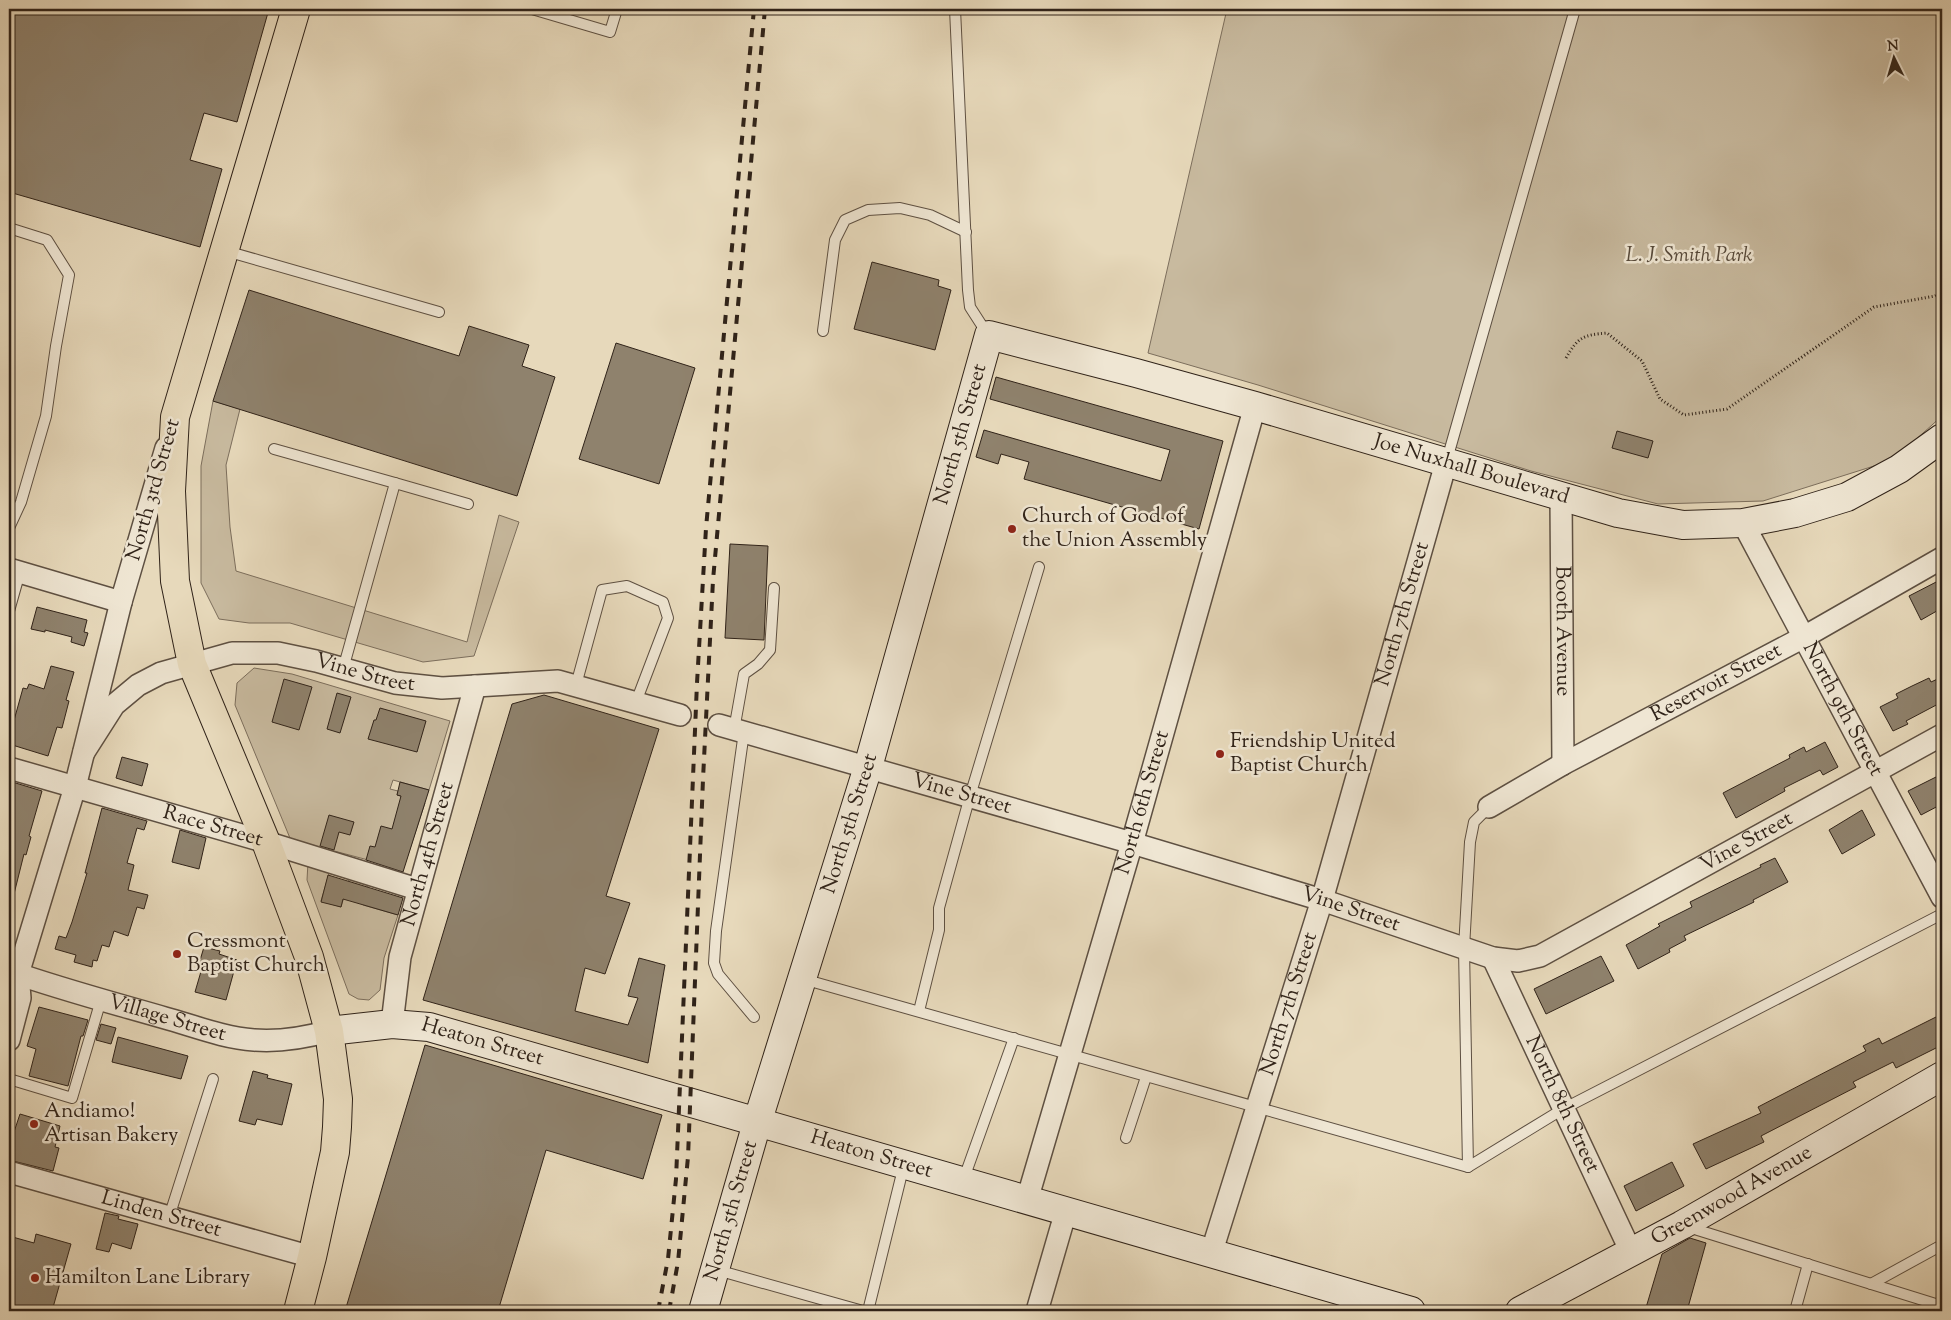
<svg xmlns="http://www.w3.org/2000/svg" width="1951" height="1320" font-family="'Sorts Mill Goudy',serif">
<rect width="100%" height="100%" fill="#e7d9bb"/>
<filter id="stains"><feTurbulence type="fractalNoise" baseFrequency=".004" numOctaves="4"/><feColorMatrix values="0 0 0 0 .2 0 0 0 0 .09 0 0 0 0 .02 0 0 0 .5 -.17"/></filter>
<radialGradient id="worn" r=".72"><stop offset=".6" stop-color="#630" stop-opacity="0"/><stop offset="1" stop-color="#630" stop-opacity=".3"/></radialGradient>
<g fill="#c8ba9f" stroke="#7c6e5c">
<path d="M 1227,9 L 1942,9 L 1942,416 L 1893,460 L 1763,501 L 1658,504 L 1531,471 L 1258,385 L 1148,353 Z"/>
<path d="M 213,401 L 240,409 L 226,465 L 230,527 L 236,571 L 467,642 L 499,515 L 519,522 L 474,656 L 423,662 L 290,623 L 249,623 L 219,619 L 201,583 L 201,466 Z"/>
<path d="M 254,668 L 292,674 L 450,721 L 429,790 L 393,780 L 390,789 L 398,791 L 397,795 L 425,803 L 402,873 L 390,869 L 391,866 L 319,847 L 292,843 L 235,705 L 237,683 Z"/>
<path d="M 308,862 L 330,870 L 321,901 L 341,907 L 350,876 L 369,882 L 363,905 L 398,915 L 384,958 L 380,990 L 369,1000 L 358,999 L 349,994 L 307,880 Z"/>
</g>
<g fill="#8f826d" stroke="#302319">
<path d="M 9,9 L 269,9 L 237,122 L 204,113 L 190,160 L 222,169 L 200,247 L 9,192 Z"/>
<path d="M 872,262 L 939,280 L 938,286 L 951,290 L 935,350 L 854,329 Z"/>
<path d="M 249,290 L 459,356 L 469,326 L 529,345 L 522,366 L 555,377 L 517,496 L 213,401 Z"/>
<path d="M 616,343 L 695,368 L 659,484 L 579,459 Z"/>
<path d="M 996,377 L 1223,441 L 1199,529 L 1024,479 L 1029,462 L 1001,454 L 998,464 L 976,457 L 984,430 L 1161,481 L 1170,450 L 990,399 Z"/>
<path d="M 1617,431 L 1653,441 L 1648,458 L 1612,448 Z"/>
<path d="M 730,544 L 768,546 L 764,640 L 725,638 Z"/>
<path d="M 1942,579 L 1942,608 L 1921,620 L 1909,596 Z"/>
<path d="M 37,607 L 87,620 L 84,632 L 88,633 L 84,646 L 71,642 L 72,637 L 45,630 L 45,632 L 31,629 Z"/>
<path d="M 51,666 L 74,672 L 66,700 L 69,701 L 62,728 L 57,727 L 48,756 L 9,744 L 9,723 L 13,724 L 23,688 L 27,689 L 29,684 L 44,689 Z"/>
<path d="M 1942,677 L 1942,702 L 1906,721 L 1908,724 L 1893,731 L 1880,707 L 1898,698 L 1896,694 L 1912,686 L 1929,678 L 1931,682 Z"/>
<path d="M 284,679 L 312,687 L 299,730 L 272,722 Z"/>
<path d="M 337,693 L 351,697 L 340,733 L 327,729 Z"/>
<path d="M 544,695 L 659,729 L 606,896 L 630,903 L 605,974 L 585,968 L 575,1011 L 628,1025 L 638,998 L 628,996 L 639,958 L 665,965 L 648,1063 L 423,1000 L 512,704 Z"/>
<path d="M 380,708 L 426,721 L 417,752 L 368,739 L 374,720 L 376,720 Z"/>
<path d="M 1825,742 L 1838,767 L 1823,775 L 1820,770 L 1784,788 L 1785,791 L 1736,818 L 1723,793 L 1790,758 L 1789,755 L 1804,747 L 1806,752 Z"/>
<path d="M 122,757 L 148,764 L 142,786 L 116,778 Z"/>
<path d="M 1942,774 L 1942,804 L 1921,815 L 1908,791 Z"/>
<path d="M 9,781 L 42,791 L 29,836 L 31,837 L 26,855 L 24,854 L 14,894 L 9,893 L 9,809 L 12,796 L 9,795 Z"/>
<path d="M 400,782 L 429,790 L 403,872 L 366,860 L 370,846 L 375,847 L 381,826 L 392,829 L 401,796 L 397,795 Z"/>
<path d="M 102,808 L 147,821 L 144,830 L 137,828 L 127,863 L 134,865 L 128,890 L 148,895 L 144,909 L 137,907 L 128,936 L 114,931 L 109,947 L 102,945 L 97,961 L 93,960 L 92,967 L 74,962 L 76,955 L 55,949 L 59,936 L 66,938 L 72,922 L 87,873 L 85,873 Z"/>
<path d="M 1862,810 L 1875,835 L 1842,854 L 1829,830 Z"/>
<path d="M 329,815 L 354,822 L 350,835 L 339,832 L 334,850 L 320,846 Z"/>
<path d="M 180,830 L 206,838 L 199,869 L 172,862 Z"/>
<path d="M 1775,858 L 1788,882 L 1753,900 L 1754,902 L 1684,936 L 1686,940 L 1669,949 L 1670,952 L 1638,969 L 1626,945 L 1660,926 L 1658,924 L 1692,907 L 1690,902 L 1761,867 L 1760,865 Z"/>
<path d="M 328,875 L 403,898 L 398,915 L 343,899 L 341,907 L 321,902 Z"/>
<path d="M 204,947 L 220,951 L 219,954 L 237,960 L 226,1000 L 195,992 L 202,968 L 198,967 Z"/>
<path d="M 1601,956 L 1614,981 L 1546,1014 L 1534,989 Z"/>
<path d="M 39,1007 L 88,1020 L 83,1036 L 81,1036 L 68,1086 L 29,1076 L 36,1049 L 27,1046 Z"/>
<path d="M 1942,1014 L 1942,1045 L 1896,1068 L 1893,1062 L 1853,1082 L 1856,1087 L 1761,1136 L 1764,1142 L 1706,1169 L 1693,1144 L 1761,1113 L 1758,1107 L 1866,1051 L 1863,1046 L 1879,1038 L 1882,1044 Z"/>
<path d="M 101,1024 L 116,1028 L 111,1044 L 96,1040 Z"/>
<path d="M 118,1037 L 188,1056 L 181,1079 L 112,1062 Z"/>
<path d="M 425,1045 L 662,1115 L 643,1179 L 546,1150 L 498,1311 L 345,1311 Z"/>
<path d="M 253,1071 L 268,1075 L 267,1078 L 292,1084 L 282,1125 L 257,1119 L 255,1125 L 239,1121 Z"/>
<path d="M 20,1114 L 60,1126 L 55,1147 L 59,1148 L 53,1171 L 9,1160 L 9,1147 Z"/>
<path d="M 1672,1162 L 1684,1186 L 1636,1211 L 1624,1186 Z"/>
<path d="M 105,1213 L 119,1216 L 118,1219 L 138,1224 L 131,1249 L 112,1243 L 109,1252 L 96,1249 Z"/>
<path d="M 36,1234 L 71,1244 L 52,1311 L 9,1311 L 9,1236 L 34,1243 Z"/>
<path d="M 1690,1238 L 1706,1243 L 1687,1311 L 1645,1311 L 1662,1254 Z"/>
</g>
<g fill="none" stroke-linecap="round" stroke-linejoin="round">
<defs>
<g id="lane">
<path d="M 532,9 L 610,32 L 617,9"/>
<path d="M 955,9 L 968,290 L 970,307 L 988,335"/>
<path d="M 9,228 L 47,240 L 69,275 L 56,346 L 46,416 L 21,502 L 9,528"/>
<path d="M 226,251 L 439,312"/>
<path d="M 823,331 L 835,240 L 845,220 L 868,210 L 900,208 L 930,215 L 966,232"/>
<path d="M 274,449 L 395,483 L 343,669"/>
<path d="M 1446,463 L 1575,9"/>
<path d="M 395,483 L 468,504"/>
<path d="M 9,611 L 20,572"/>
<path d="M 576,685 L 602,590 L 627,586 L 663,602 L 668,618 L 636,702"/>
<path d="M 734,730 L 744,674 L 758,664 L 770,650 L 774,588"/>
<path d="M 744,732 L 716,931 L 714,963 L 718,974 L 754,1017"/>
<path d="M 803,979 L 1468,1167 L 1563,1109 L 1942,914"/>
<path d="M 919,1011 L 939,930 L 939,908 L 970,796 L 1039,567"/>
<path d="M 9,1079 L 72,1098 L 101,1000"/>
<path d="M 1126,1138 L 1146,1077"/>
<path d="M 1468,1167 L 1464,948 L 1470,842 L 1474,822 L 1489,807"/>
<path d="M 963,1181 L 1014,1038"/>
<path d="M 169,1217 L 213,1079"/>
<path d="M 1688,1227 L 1942,1306"/>
<path d="M 717,1270 L 863,1311"/>
<path d="M 1871,1284 L 1942,1245"/>
<path d="M 868,1311 L 904,1165"/>
<path d="M 1795,1311 L 1808,1264"/>
</g>
<g id="street">
<path id="s1" d="M 1561,497 L 1563,764"/>
<path id="s2" d="M 1743,523 L 1942,897"/>
<path d="M 9,569 L 121,602"/>
<path id="s3" d="M 719,725 L 1132,843 L 1322,900 L 1493,958 L 1518,961 L 1540,956 L 1942,735"/>
<path id="s4" d="M 84,752 L 114,705 L 138,685 L 161,673 L 232,653 L 278,653 L 316,661 L 395,683 L 442,688 L 558,681 L 680,715"/>
<path id="s5" d="M 9,768 L 266,842 L 417,889"/>
<path id="s6" d="M 1489,807 L 1563,764 L 1804,637 L 1942,558"/>
<path id="s7" d="M 1493,958 L 1631,1252"/>
<path id="s8" d="M 9,971 C 60,989 113,1003 165,1018 C 194,1026 224,1038 254,1040 C 280,1042 304,1038 329,1031"/>
<path d="M 9,989 L 18,974 L 75,787 L 121,602 L 166,448"/>
<path id="s9" d="M 392,1024 L 400,957 L 475,686"/>
<path d="M 9,1040 L 20,998 L 18,974"/>
<path id="s10" d="M 9,1172 L 312,1257"/>
<path id="s11" d="M 1027,1200 L 1132,843 L 1255,406"/>
<path id="s12" d="M 1211,1254 L 1322,900 L 1446,463"/>
<path d="M 1037,1311 L 1066,1211"/>
</g>
<g id="secondary">
<path id="s13" d="M 329,1031 L 392,1024 L 429,1027 L 1411,1311"/>
<path id="s14" d="M 703,1311 L 757,1123 L 868,767 L 989,335 L 1136,373 L 1255,406 L 1618,513 L 1683,525 L 1743,523 L 1795,513 L 1847,497 L 1899,469 L 1942,438"/>
<path id="s15" d="M 1520,1311 L 1682,1225 L 1942,1076"/>
</g>
<path id="highway" d="M 296,9 L 175,417 L 171,491 L 175,581 L 192,664 L 266,842 L 309,957 L 329,1031 L 338,1099 L 337,1127 L 335,1152 L 312,1257 L 298,1311"/>
</defs>
<use href="#lane" stroke="#5e5042" stroke-width="12"/>
<use href="#street" stroke="#5e5042" stroke-width="24"/>
<use href="#secondary" stroke="#302319" stroke-width="30"/>
<use href="#highway" stroke="#302319" stroke-width="30"/>
<path stroke="#302319" stroke-width="3" stroke-dasharray="1 2.5" stroke-linecap="butt" d="M 1566,358 C 1578,337 1583,335 1607,333 L 1642,361 L 1660,399 L 1684,415 L 1727,409 L 1874,307 L 1935,296 L 1942,292"/>
<use href="#lane" stroke="#efe6d3" stroke-width="10"/>
<use href="#street" stroke="#efe6d3" stroke-width="21"/>
<use href="#secondary" stroke="#efe6d3" stroke-width="28"/>
<use href="#highway" stroke="#e7d9bb" stroke-width="28"/>
<g stroke="#302319" stroke-width="4" stroke-dasharray="9 9" stroke-linecap="butt">
<path d="M 658,1311 L 668,1259 L 676,1179 L 697,683 L 706,528 L 754,9"/>
<path d="M 669,1311 L 678,1262 L 688,1157 L 703,779 L 713,580 L 765,9"/>
</g>
</g>
<g fill="#8f2418" stroke="#efe6d3" stroke-width="2">
<circle cx="1012" cy="529" r="5"/>
<circle cx="1220" cy="754" r="5"/>
<circle cx="177" cy="954" r="5"/>
<circle cx="34" cy="1124" r="5"/>
<circle cx="35" cy="1278" r="5"/>
</g>
<g text-anchor="middle" dominant-baseline="central" stroke-width="5" stroke-linejoin="round" paint-order="stroke">
<g font-size="21" font-style="italic" fill="#56493a" stroke="#efe6d3">
<text x="1689" y="256">L. J. Smith Park</text>
</g>
<g font-size="21" fill="#302319" stroke="#efe6d3">
<text stroke="none"><textPath href="#s14" startOffset="914">North 5th Street</textPath></text>
<text stroke="none"><textPath href="#s14" startOffset="1518">Joe Nuxhall Boulevard</textPath></text>
<text transform="translate(154 490) rotate(-74)">North 3rd Street</text>
<text stroke="none"><textPath href="#s12" startOffset="668">North 7th Street</textPath></text>
<text stroke="none"><textPath href="#s1" startOffset="134">Booth Avenue</textPath></text>
<text stroke="none"><textPath href="#s4" startOffset="322">Vine Street</textPath></text>
<text stroke="none"><textPath href="#s6" startOffset="259">Reservoir Street</textPath></text>
<text stroke="none"><textPath href="#s2" startOffset="211">North 9th Street</textPath></text>
<text stroke="none"><textPath href="#s3" startOffset="252">Vine Street</textPath></text>
<text stroke="none"><textPath href="#s11" startOffset="414">North 6th Street</textPath></text>
<text stroke="none"><textPath href="#s14" startOffset="509">North 5th Street</textPath></text>
<text stroke="none"><textPath href="#s5" startOffset="212">Race Street</textPath></text>
<text stroke="none"><textPath href="#s3" startOffset="1092">Vine Street</textPath></text>
<text stroke="none"><textPath href="#s9" startOffset="174">North 4th Street</textPath></text>
<text stroke="none"><textPath href="#s3" startOffset="658">Vine Street</textPath></text>
<text stroke="none"><textPath href="#s12" startOffset="262">North 7th Street</textPath></text>
<text stroke="none"><textPath href="#s8" startOffset="165">Village Street</textPath></text>
<text stroke="none"><textPath href="#s13" startOffset="156">Heaton Street</textPath></text>
<text stroke="none"><textPath href="#s7" startOffset="162">North 8th Street</textPath></text>
<text stroke="none"><textPath href="#s13" startOffset="561">Heaton Street</textPath></text>
<text stroke="none"><textPath href="#s15" startOffset="241">Greenwood Avenue</textPath></text>
<text stroke="none"><textPath href="#s14" startOffset="104">North 5th Street</textPath></text>
<text stroke="none"><textPath href="#s10" startOffset="158">Linden Street</textPath></text>
</g>
<g font-size="21" fill="#302319" stroke="#efe6d3" text-anchor="start">
<text x="1022" y="517">Church of God of<tspan x="1022" dy="24">the Union Assembly</tspan></text>
<text x="1230" y="742">Friendship United<tspan x="1230" dy="24">Baptist Church</tspan></text>
<text x="187" y="942">Cressmont<tspan x="187" dy="24">Baptist Church</tspan></text>
<text x="44" y="1112">Andiamo!<tspan x="44" dy="24">Artisan Bakery</tspan></text>
<text x="45" y="1278">Hamilton Lane Library</text>
</g>
</g>
<rect width="1951" height="1320" fill="none" stroke="#e7d9bb" stroke-width="30"/>
<rect x="10" y="10" width="1931" height="1300" fill="none" stroke="#302319" stroke-width="2.5"/>
<rect x="15" y="15" width="1921" height="1290" fill="none" stroke="#302319"/>
<g transform="translate(1894 58) rotate(355)" stroke="#efe6d3" stroke-width="4" paint-order="stroke">
<path d="M0-4L9 19L0 12L-9 19Z" fill="#302319"/>
<text y="-8" font-size="14" font-weight="bold" text-anchor="middle" fill="#302319">N</text>
</g>
<rect width="100%" height="100%" filter="url(#stains)"/>
<rect width="100%" height="100%" fill="url(#worn)"/>
</svg>
